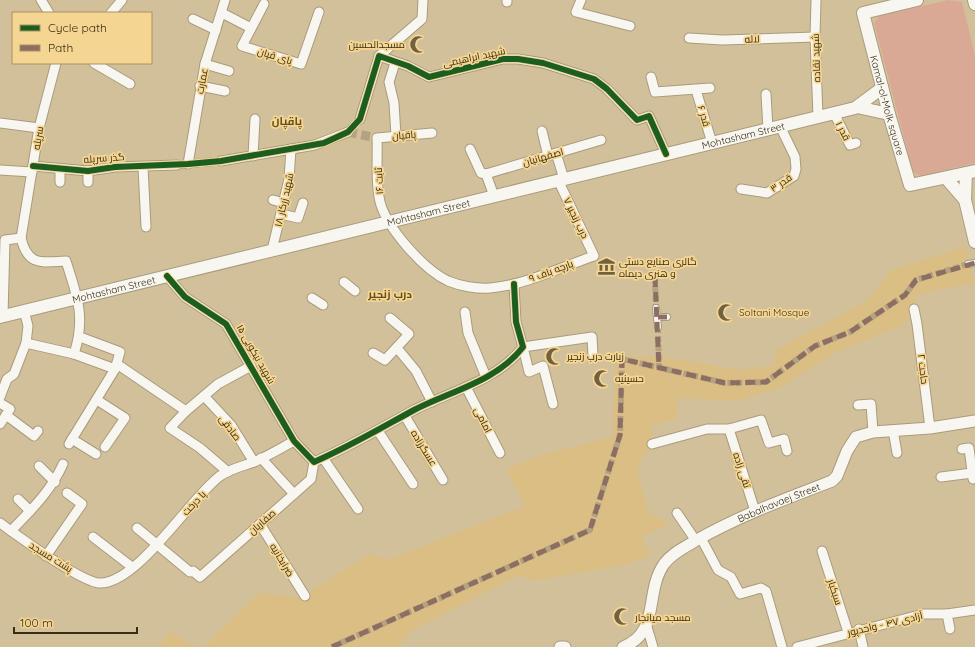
<svg xmlns="http://www.w3.org/2000/svg" width="975" height="647" font-family="Quicksand,Cairo,sans-serif">
<rect width="100%" height="100%" fill="#d2c09b"/>
<g fill="#dabe84">
<path d="M 965,247 L 974,283 L 916,295 L 914,309 L 904,324 L 831,355 L 781,387 L 740,401 L 678,398 L 676,419 L 651,426 L 652,444 L 637,468 L 648,512 L 670,524 L 642,536 L 650,556 L 624,565 L 533,581 L 519,575 L 411,631 L 399,647 L 204,647 L 259,593 L 300,598 L 369,554 L 390,559 L 525,506 L 506,469 L 541,455 L 612,437 L 616,356 L 668,358 L 742,370 L 774,365 L 776,350 L 867,301 L 891,270 Z"/>
<path d="M 170,631 L 195,647 L 159,647 Z"/>
</g>
<path fill="#daa996" d="M 948,0 L 962,2 L 975,55 L 975,163 L 921,176 L 913,172 L 874,23 L 879,16 Z"/>
<g fill="none" stroke-linecap="round" stroke-linejoin="round">
<g stroke="#b4a380" stroke-width="6" stroke-dasharray="6 3" stroke-linecap="butt">
<path d="M 655,277 L 656,308"/>
<path d="M 658,327 L 659,368"/>
<path d="M 332,647 L 590,530 L 620,435 L 622,359 L 725,383 L 766,382 L 815,346 L 850,332 L 905,295 L 916,280 L 968,264"/>
</g>
<g stroke="#b4a380" stroke-width="9" stroke-dasharray="9 4.5" stroke-linecap="butt">
<path d="M 348,132 L 377,138"/>
<path d="M 348,132 L 360,119"/>
<path d="M 177,165 L 221,161"/>
</g>
<defs>
<g id="pedestrian">
<path d="M 968,264 L 975,263"/>
<path d="M 656,308 L 658,327"/>
<path d="M 658,317 L 667,317"/>
</g>
<g id="minor">
<path d="M 41,0 L 49,13"/>
<path d="M 507,0 L 507,2"/>
<path d="M 581,0 L 576,12 L 630,26"/>
<path d="M 816,0 L 815,37 L 818,117"/>
<path d="M 264,4 L 242,46 L 301,64 L 319,12"/>
<path d="M 111,13 L 122,0"/>
<path d="M 222,13 L 251,28"/>
<path d="M 193,19 L 216,30"/>
<path d="M 689,38 L 722,40 L 815,37"/>
<path d="M 379,56 L 422,19 L 423,0"/>
<path d="M 56,63 L 39,128 L 21,238 C 28,267 42,262 66,261 C 77,296 86,317 74,354"/>
<path d="M 94,63 L 130,84"/>
<path d="M 395,63 L 389,82 L 394,103 L 396,136"/>
<path d="M 205,64 L 229,71"/>
<path d="M 651,77 L 655,92 L 710,88"/>
<path d="M 200,86 L 225,91"/>
<path d="M 696,90 L 712,143"/>
<path d="M 766,94 L 768,129"/>
<path d="M 834,113 L 850,145 L 856,143"/>
<path d="M 360,119 L 379,56 L 408,66 L 429,77 L 503,59 L 518,59 L 543,63 L 594,79 L 607,89 L 637,120 L 649,116 L 666,154"/>
<path d="M 0,123 L 39,128"/>
<path d="M 542,131 L 548,156"/>
<path d="M 432,133 L 377,138 C 378,158 375,182 380,202 C 387,228 423,269 448,281 C 460,286 477,289 490,288 C 526,285 561,267 594,256 L 558,180"/>
<path d="M 470,149 L 481,173 L 486,174 L 494,196"/>
<path d="M 556,153 L 564,179"/>
<path d="M 253,156 L 255,119"/>
<path d="M 221,161 L 315,145 L 348,132"/>
<path d="M 188,164 L 205,64 L 225,0"/>
<path d="M 33,166 L 88,171 L 115,167 L 177,165"/>
<path d="M 143,167 L 146,227"/>
<path d="M 0,170 L 32,172"/>
<path d="M 88,171 L 88,182"/>
<path d="M 486,174 L 601,140"/>
<path d="M 60,182 L 60,169"/>
<path d="M 741,189 L 767,193 L 794,176 L 796,169 L 795,157 L 780,126"/>
<path d="M 273,200 L 284,203"/>
<path d="M 281,214 L 298,218 L 303,203"/>
<path d="M 272,250 L 289,179 L 291,149"/>
<path d="M 167,276 L 185,297 L 226,324 L 294,441 L 314,462 C 349,447 381,428 414,410 C 451,391 497,381 523,347 L 516,322 L 514,284"/>
<path d="M 344,282 L 355,291"/>
<path d="M 312,298 L 323,305"/>
<path d="M 914,309 L 917,324 L 930,428"/>
<path d="M 465,312 L 468,333 L 486,377"/>
<path d="M 3,316 L 5,240 L 21,238"/>
<path d="M 26,343 L 74,354 L 115,369"/>
<path d="M 397,348 L 416,371 L 432,402"/>
<path d="M 373,353 L 385,360 L 409,334 L 390,318"/>
<path d="M 117,364 L 186,411"/>
<path d="M 466,387 L 500,453"/>
<path d="M 204,396 L 231,425 L 254,462"/>
<path d="M 0,397 L 7,379 L 14,374 L 26,343 L 28,326 L 24,310"/>
<path d="M 97,400 L 125,418 L 105,447"/>
<path d="M 0,403 L 10,409 L 0,424"/>
<path d="M 553,404 L 543,366 L 529,372 L 523,347 L 592,337 L 593,356"/>
<path d="M 858,405 L 871,404 L 873,432"/>
<path d="M 6,415 L 34,436 L 38,431"/>
<path d="M 405,416 L 443,480"/>
<path d="M 729,429 L 755,511"/>
<path d="M 893,430 L 897,453"/>
<path d="M 378,431 L 413,484"/>
<path d="M 72,439 L 96,454"/>
<path d="M 69,444 L 115,369 L 120,352 L 80,337"/>
<path d="M 652,444 L 707,429 L 729,429 L 761,420 L 769,443 L 784,439 L 787,451"/>
<path d="M 962,449 L 969,448 L 973,479"/>
<path d="M 261,458 L 294,494"/>
<path d="M 323,458 L 358,509"/>
<path d="M 39,466 L 55,482"/>
<path d="M 228,472 L 200,448 L 170,428 L 186,411 L 218,384 L 251,366"/>
<path d="M 941,477 L 972,473"/>
<path d="M 18,499 L 30,511"/>
<path d="M 677,513 L 696,541"/>
<path d="M 0,523 C 18,536 79,581 99,583 C 137,585 190,498 220,476 C 230,469 243,466 254,462 C 268,456 281,448 294,441"/>
<path d="M 260,524 L 305,596"/>
<path d="M 137,528 L 190,572 L 193,571 L 200,577 L 311,479 L 314,462"/>
<path d="M 11,531 C 31,510 51,491 63,464"/>
<path d="M 93,537 L 132,567"/>
<path d="M 701,538 L 718,570 L 731,577 L 740,594 L 761,588 L 766,591 L 782,647"/>
<path d="M 822,551 L 848,632"/>
<path d="M 46,556 L 82,504 L 67,493"/>
<path d="M 947,614 L 950,629"/>
<path d="M 647,627 L 653,647"/>
<path d="M 859,629 L 863,647"/>
<path d="M 797,647 L 923,614 L 947,614 L 975,610"/>
</g>
<g id="tertiary">
<path d="M 560,647 L 565,647"/>
<path id="s1" d="M 623,647 C 661,632 644,593 664,564 C 672,553 684,548 695,541 C 739,516 785,499 832,481 L 837,476 L 847,451 L 856,437 L 873,432 L 930,428 L 975,421"/>
</g>
<g id="secondary">
<path id="s2" d="M 917,0 L 863,13 L 889,114 L 910,185 L 975,171"/>
<path d="M 974,0 L 975,4"/>
<path d="M 857,107 L 889,114"/>
<path d="M 966,173 L 965,200 L 975,242"/>
<path d="M 946,178 L 965,200"/>
<path id="s3" d="M 0,317 L 855,108 L 882,88"/>
</g>
</defs>
<use href="#pedestrian" stroke="#a99b7d" stroke-width="8"/>
<use href="#minor" stroke="#a99b7d" stroke-width="11"/>
<use href="#tertiary" stroke="#a99b7d" stroke-width="13"/>
<use href="#secondary" stroke="#a99b7d" stroke-width="14"/>
<use href="#pedestrian" stroke="#f8f6f0" stroke-width="6"/>
<use href="#minor" stroke="#f8f6f0" stroke-width="9"/>
<use href="#tertiary" stroke="#f8f6f0" stroke-width="11"/>
<use href="#secondary" stroke="#f8f6f0" stroke-width="12"/>
<g stroke="#8d6e63" stroke-width="5" stroke-dasharray="10 5" stroke-linecap="butt">
<path d="M 655,277 L 659,368"/>
<path d="M 658,317 L 667,317"/>
<path d="M 332,647 L 590,530 L 620,435 L 622,359 L 725,383 L 766,382 L 815,346 L 850,332 L 905,295 L 916,280 L 975,263"/>
</g>
<defs>
<g id="cycleway">
<path d="M 33,166 L 88,171 L 115,167 L 188,164 L 221,161 L 324,143 L 348,132 L 360,119 L 379,56 L 408,66 L 429,77 L 503,59 L 518,59 L 543,63 L 594,79 L 607,89 L 637,120 L 649,116 L 666,154"/>
<path d="M 167,276 L 185,297 L 226,324 L 294,441 L 314,462 C 349,447 381,428 414,410 C 451,391 497,381 523,347 L 516,322 L 514,284"/>
</g>
</defs>
<use href="#cycleway" stroke="#f5d592" stroke-width="8"/>
<use href="#cycleway" stroke="#1b5e20" stroke-width="6"/>
</g>
<defs>
<symbol id="mosque-bare" viewBox="-9 -9 18 18"><path d="M3.5-4.9A6 6 0 1 0 3.5 4.9A5 5 0 1 1 3.5-4.9Z" fill="#6f6142" stroke="#f5d592" stroke-width="2.5" paint-order="stroke"/></symbol>
<symbol id="museum-bare" viewBox="-9 -9 18 18"><path d="M0-6L6-3V-2H-6V-3ZM-5-1h2V3h-2ZM-1-1h2V3h-2ZM3-1h2V3H3ZM-6 4H6V6H-6Z" fill="#6f6142" stroke="#f5d592" stroke-width="2.5" paint-order="stroke"/></symbol>
</defs>
<g fill-rule="evenodd">
<use href="#mosque-bare" x="406" y="32" width="25" height="25"/>
<use href="#museum-bare" x="594" y="254" width="25" height="25"/>
<use href="#mosque-bare" x="714" y="300" width="25" height="25"/>
<use href="#mosque-bare" x="542" y="344" width="25" height="25"/>
<use href="#mosque-bare" x="590" y="366" width="25" height="25"/>
<use href="#mosque-bare" x="610" y="604" width="25" height="25"/>
</g>
<g text-anchor="middle" dominant-baseline="central" stroke-width="3.5" stroke-linejoin="round" paint-order="stroke">
<g font-size="10" fill="#3a2e12" stroke="#f5d592">
<text transform="translate(752 39) rotate(-2)">لاله</text>
<text transform="translate(275 56) rotate(17)">پای قپان</text>
<text transform="translate(474 57) rotate(-12)">شهید ابراهیمی</text>
<text transform="translate(816 58) rotate(-92)">شهید نقاده</text>
<text transform="translate(202 81) rotate(-79)">عمارت</text>
<text stroke="none"><textPath href="#s2" startOffset="151">Kamal-ol-Molk square</textPath></text>
<text transform="translate(704 116) rotate(73)">قدر ۶</text>
<text transform="translate(843 131) rotate(63)">قدر ۱</text>
<text transform="translate(404 135) rotate(-5)">پاقپان</text>
<text stroke="none"><textPath href="#s3" startOffset="765">Mohtasham Street</textPath></text>
<text transform="translate(38 138) rotate(-80)">سرپله</text>
<text transform="translate(543 157) rotate(-16)">اصفهانیان</text>
<text transform="translate(104 158) rotate(-4)">گذر سرپله</text>
<text transform="translate(379 181) rotate(-93)">ثابت ۱۶</text>
<text transform="translate(781 183) rotate(-35)">قدر ۳</text>
<text transform="translate(284 200) rotate(-77)">شهید زرکار ۱۸</text>
<text stroke="none"><textPath href="#s3" startOffset="441">Mohtasham Street</textPath></text>
<text transform="translate(576 218) rotate(64)">درب زنجیر ۷</text>
<text transform="translate(551 271) rotate(-20)">پارچه باف ۹</text>
<text stroke="none"><textPath href="#s3" startOffset="117">Mohtasham Street</textPath></text>
<text transform="translate(256 354) rotate(60)">شهید نیکویی ۱۵</text>
<text transform="translate(923 369) rotate(83)">حاجت ۲</text>
<text transform="translate(483 420) rotate(63)">امامی</text>
<text transform="translate(230 428) rotate(53)">صادقی</text>
<text transform="translate(424 448) rotate(59)">عسگرزاده</text>
<text transform="translate(742 470) rotate(72)">تقی زاده</text>
<text stroke="none"><textPath href="#s1" startOffset="228">Babalhavaej Street</textPath></text>
<text transform="translate(194 503) rotate(-47)">پا درخت</text>
<text transform="translate(262 522) rotate(-41)">صفاریان</text>
<text transform="translate(51 557) rotate(32)">پشت مسجد</text>
<text transform="translate(282 560) rotate(59)">ضرابخانیه</text>
<text transform="translate(835 592) rotate(72)">سبکبار</text>
<text transform="translate(885 624) rotate(-13)">آزادی ۴۷ - واحدپور</text>
</g>
<g font-size="10" fill="#3a2e12" stroke="#f5d592" text-anchor="start">
<text x="405" y="44" text-anchor="end">مسجدالحسین</text>
<text x="619" y="261">گالری صنایع دستی<tspan x="619" dy="12">و هنری دیماه</tspan></text>
<text x="739" y="312">Soltani Mosque</text>
<text x="567" y="356">زیارت درب زنجیر</text>
<text x="615" y="378">حسینیه</text>
<text x="635" y="617">مسجد میانجار</text>
</g>
<g font-size="11" font-weight="bold" fill="#654e1b" stroke="#f5d592">
<text x="287" y="121">پاقپان</text>
<text x="390" y="294">درب زنجیر</text>
</g>
</g>
<rect x="12" y="12" width="140" height="52" fill="#f5d592" stroke="#aa925f"/>
<rect x="20" y="25" width="20" height="6" fill="#1b5e20" stroke="#aa925f"/>
<text x="48" y="32" font-size="12" fill="#3a2e12">Cycle path</text>
<rect x="20" y="45" width="20" height="6" fill="#8d6e63" stroke="#aa925f"/>
<text x="48" y="52" font-size="12" fill="#3a2e12">Path</text>
<path d="M14 627v6h123v-6" fill="none" stroke="#3a2e12" stroke-width="2"/>
<text x="20" y="627" font-size="12" fill="#3a2e12" stroke="#f5d592" stroke-width="3" paint-order="stroke">100 m</text>
</svg>
